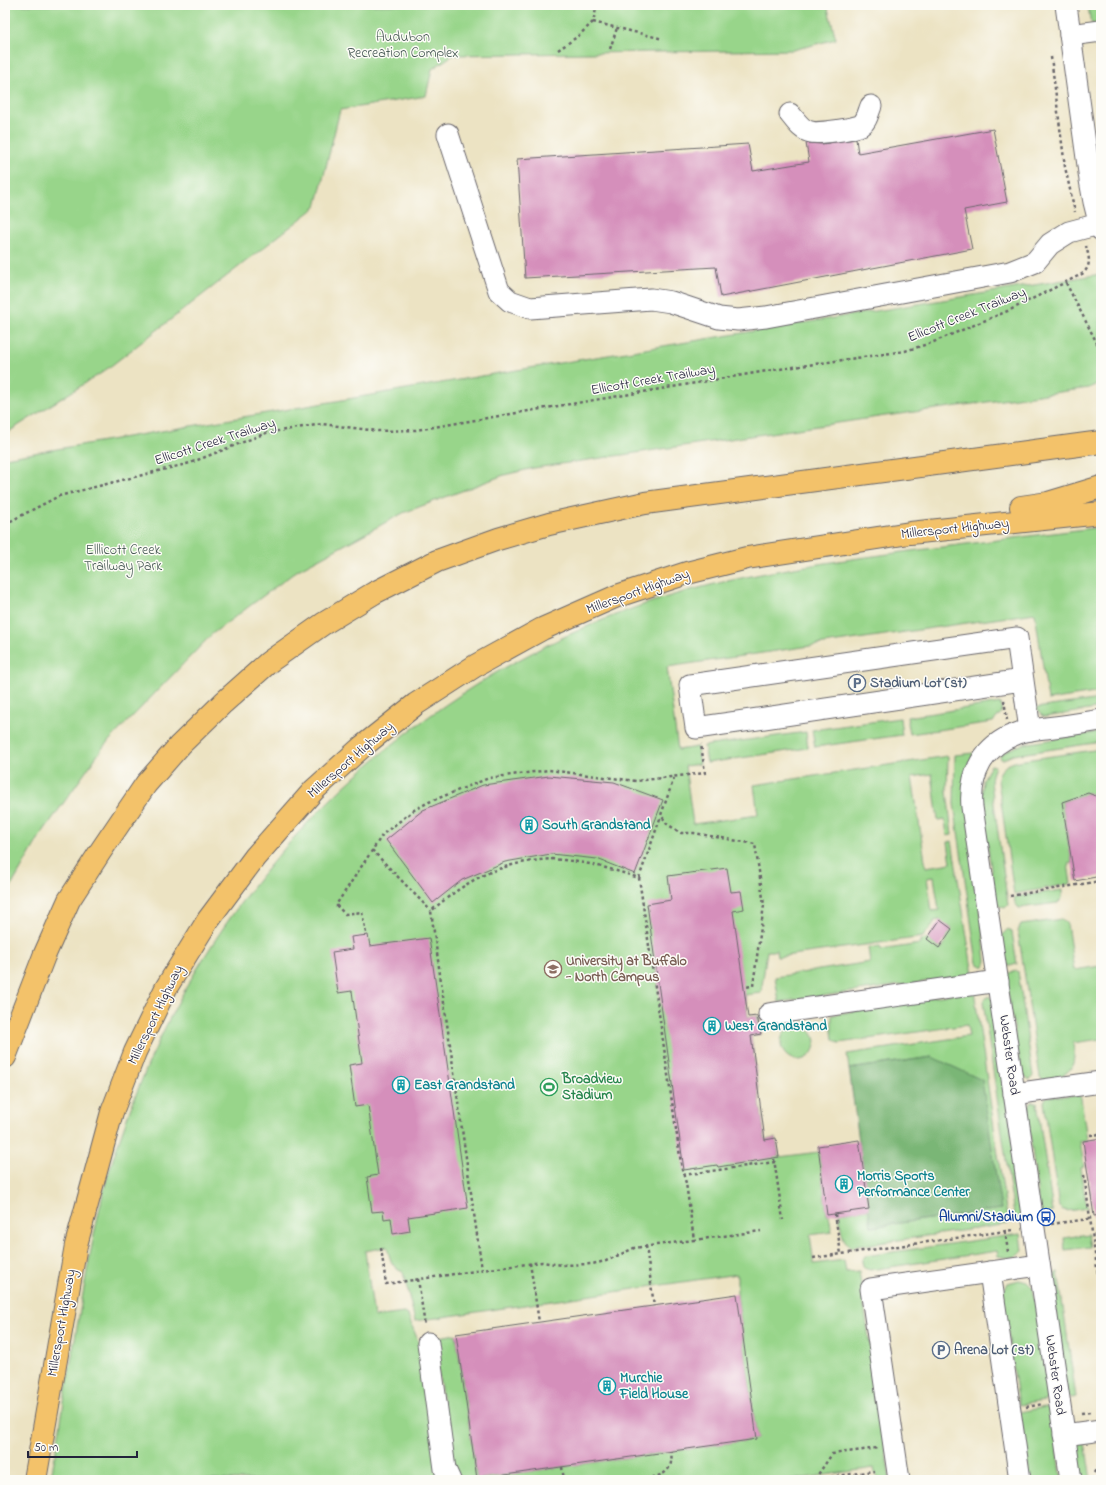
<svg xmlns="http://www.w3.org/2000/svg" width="1106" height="1485" font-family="'Indie Flower',sans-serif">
<rect width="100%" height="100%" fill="#fdfcf7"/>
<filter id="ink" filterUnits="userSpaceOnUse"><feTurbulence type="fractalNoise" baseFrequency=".025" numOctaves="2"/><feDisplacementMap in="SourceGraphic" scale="8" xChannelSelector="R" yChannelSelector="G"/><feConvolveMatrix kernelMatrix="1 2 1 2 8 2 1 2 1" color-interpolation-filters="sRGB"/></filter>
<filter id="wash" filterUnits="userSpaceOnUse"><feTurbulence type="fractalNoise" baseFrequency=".012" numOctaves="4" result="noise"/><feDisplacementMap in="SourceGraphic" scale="16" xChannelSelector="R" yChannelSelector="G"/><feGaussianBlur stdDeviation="0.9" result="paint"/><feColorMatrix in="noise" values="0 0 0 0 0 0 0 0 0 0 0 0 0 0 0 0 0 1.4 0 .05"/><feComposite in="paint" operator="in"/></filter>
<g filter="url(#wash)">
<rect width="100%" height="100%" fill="#ece3c3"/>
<g fill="#98d58a" stroke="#5d7c62" fill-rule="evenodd">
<path d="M 5,5 L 827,5 L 836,39 L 793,50 L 453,55 L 432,69 L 426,96 L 340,110 L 316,207 L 103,372 L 5,434 Z"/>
<path d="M 1088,5 L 1101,5 L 1101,23 L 1092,24 L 1090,19 Z"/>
<path d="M 1101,274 L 1101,382 L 1089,388 L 885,416 L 534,468 L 504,475 L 403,513 L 298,570 L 212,634 L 104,746 L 40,836 L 5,897 L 5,458 L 499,373 Z"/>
<path d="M 1101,527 L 1101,692 L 1048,700 L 1035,613 L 667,667 L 678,750 L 697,747 L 700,764 L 685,766 L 693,824 L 758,815 L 754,785 L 948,756 L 947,791 L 952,835 L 947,836 L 945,820 L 938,821 L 932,774 L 912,777 L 926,867 L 951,863 L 948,842 L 952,841 L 973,975 L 779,1002 L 775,977 L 870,962 L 868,948 L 880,946 L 881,950 L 920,944 L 920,940 L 927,939 L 941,949 L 946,942 L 944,940 L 952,929 L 940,920 L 934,921 L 934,923 L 923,937 L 777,957 L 776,950 L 772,951 L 767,951 L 761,993 L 745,995 L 748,1017 L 759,1016 L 761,1034 L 751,1036 L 765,1140 L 776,1138 L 779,1157 L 819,1152 L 827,1215 L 829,1215 L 832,1232 L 810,1235 L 814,1264 L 844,1260 L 846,1272 L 859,1271 L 890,1480 L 880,1480 L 875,1474 L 874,1468 L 791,1480 L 461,1480 L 453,1465 L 433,1338 L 456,1334 L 477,1479 L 757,1439 L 737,1294 L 737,1274 L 415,1321 L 403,1272 C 391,1268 390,1258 387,1247 L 365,1251 L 374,1317 L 404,1313 L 408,1316 L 419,1343 L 439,1480 L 50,1480 C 58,1446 62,1412 68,1378 C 75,1339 82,1299 89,1260 C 96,1226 102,1192 113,1159 C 136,1088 165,1019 205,956 C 314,780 491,645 691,590 C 762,571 830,562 903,552 C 969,544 1035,535 1101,527 ZM 934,877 L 939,910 L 932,911 L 927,878 Z"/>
<path d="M 1101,699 L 1101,708 L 1045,717 L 1041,715 L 1036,708 Z"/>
<path d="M 1000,703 L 1002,712 L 993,722 L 910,734 L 907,717 Z"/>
<path d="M 900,718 L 902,735 L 815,747 L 812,730 Z"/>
<path d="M 806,732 L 808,748 L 707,763 L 704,746 Z"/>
<path d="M 1101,732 L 1101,742 L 1013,755 L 1001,760 L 1000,755 C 1007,750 1015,747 1023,744 Z"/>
<path d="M 1101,749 L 1101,798 L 1088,793 L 1062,802 L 1072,863 L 1068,864 L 1071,884 L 1014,894 L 998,780 C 999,768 1007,764 1018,761 Z"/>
<path d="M 974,753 L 967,767 L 965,774 L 986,961 L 984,967 L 977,963 L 954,804 L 955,755 Z"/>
<path d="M 991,765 L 995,766 L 992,775 L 991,782 L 1008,905 L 1005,908 L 999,906 L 996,902 L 981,801 L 983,780 Z"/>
<path d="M 1062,890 L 1062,898 L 1058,903 L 1019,908 L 1015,903 L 1014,897 Z"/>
<path d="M 1061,919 L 1063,920 L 1067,924 L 1074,970 L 1101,966 L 1101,1039 L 1073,1043 C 1077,1070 1069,1076 1043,1080 L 1040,1077 L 1018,931 L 1021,925 Z"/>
<path d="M 1008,929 L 1012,932 L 1017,964 L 1010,966 L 1004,963 C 1003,952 997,937 1008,929 Z"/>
<path d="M 1018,971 L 1033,1076 L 1030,1080 L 1022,1074 L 1005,976 L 1011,972 Z"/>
<path d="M 974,990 L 1008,1224 L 851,1247 C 840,1240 841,1224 839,1213 L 869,1209 L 871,1227 L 1001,1209 L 932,1057 L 849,1069 L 847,1054 L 969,1036 L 967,1025 L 839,1043 L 833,1039 L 832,1031 L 832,1015 Z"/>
<path d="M 989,996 L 992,999 L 1024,1217 L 1018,1222 L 1015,1222 L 983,1001 Z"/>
<circle cx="798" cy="1043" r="17"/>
<path d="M 1079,1095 L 1081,1098 L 1087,1140 L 1080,1141 L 1084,1167 L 1080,1168 L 1087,1208 C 1078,1209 1064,1214 1059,1207 L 1044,1102 L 1046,1097 Z"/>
<path d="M 1032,1101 L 1037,1103 L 1053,1212 L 1040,1214 L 1027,1109 Z"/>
<path d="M 1020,1234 L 1022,1251 C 1017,1259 1006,1258 998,1256 L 997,1251 L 870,1270 L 864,1268 L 862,1262 L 862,1259 L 865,1256 Z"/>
<path d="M 1088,1234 L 1090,1247 L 1065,1250 L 1064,1238 Z"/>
<path d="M 1057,1272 L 1058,1272 L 1076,1397 L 1072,1398 L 1067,1395 L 1051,1278 Z"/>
<path d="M 1019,1280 L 1027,1282 L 1033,1288 L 1050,1398 L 1044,1401 L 1019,1405 L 1002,1293 L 1008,1283 Z"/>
<path d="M 1045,1407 L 1052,1409 L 1062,1480 L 1030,1480 L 1020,1412 Z"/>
<path d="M 1084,1441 L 1086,1448 L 1091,1480 L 1079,1480 L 1075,1445 Z"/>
</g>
<path fill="#7ab676" stroke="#4e6c58" d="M 932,1057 L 982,1080 L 1001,1209 L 871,1227 L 849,1069 Z"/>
<g id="blocks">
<g fill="#d58fbb">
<path d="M 993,129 L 1007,202 L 964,210 L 972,249 L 721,297 L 716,267 L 525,278 L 517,159 L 748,144 L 753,171 L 809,162 L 806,143 L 822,144 L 856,139 L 858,153 Z"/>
<path d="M 549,776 L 614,782 L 663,800 L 635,874 L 597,859 L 551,854 L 505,862 L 462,880 L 433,903 L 386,840 L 423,810 L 483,785 Z"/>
<path d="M 1088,793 L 1101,798 L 1101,876 L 1075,881 L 1062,802 Z"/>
<path d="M 727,868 L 731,892 L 741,891 L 744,909 L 733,911 L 748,1017 L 757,1016 L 761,1034 L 751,1036 L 765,1140 L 776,1138 L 779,1157 L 718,1167 L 717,1165 L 684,1170 L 647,904 L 671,900 L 668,876 Z"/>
<path d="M 940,920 L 952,929 L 939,948 L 927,939 Z"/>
<path d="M 368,935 L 370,946 L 429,938 L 468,1208 L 408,1217 L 410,1231 L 393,1234 L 391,1218 L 384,1219 L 383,1211 L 372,1212 L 367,1177 L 378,1175 L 368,1105 L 355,1107 L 349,1065 L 362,1063 L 352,991 L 338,993 L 332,952 L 353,949 L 351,937 Z"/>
<path d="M 1101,1138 L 1101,1215 L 1094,1216 L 1083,1141 Z"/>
<path d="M 859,1140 L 869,1209 L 827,1215 L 818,1146 Z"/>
<path d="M 737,1294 L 757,1439 L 477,1479 L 456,1334 Z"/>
</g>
</g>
</g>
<g filter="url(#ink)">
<use href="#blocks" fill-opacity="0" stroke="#69666b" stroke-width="1"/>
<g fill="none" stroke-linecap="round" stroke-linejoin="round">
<defs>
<g id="minor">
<path d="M 1066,5 L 1090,180 L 1094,202 L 1101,230"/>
<path d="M 1070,35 L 1101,31"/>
<path d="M 790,114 C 795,120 802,131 811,132 C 817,134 856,129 861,125 C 867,121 868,113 871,106"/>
<path d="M 448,134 L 499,291 L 510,301 L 530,308 L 651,299 L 671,302 L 719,318 L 738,320 L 766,317 L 1010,272 L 1035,262 L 1050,244 L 1069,232 L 1099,224"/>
<path d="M 1023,680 L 696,728 L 690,685 L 1017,638 L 1030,730"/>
<path d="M 769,1014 L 998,981"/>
<path d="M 1014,1094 L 1101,1082"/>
<path d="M 990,1272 L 1020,1480"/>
<path d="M 428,1343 L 445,1469 L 450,1480"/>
<path d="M 1064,1435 L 1101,1430"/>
<path d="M 899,1480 L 871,1289 L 1039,1265"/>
<path d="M 1071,1480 L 972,807 C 969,774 984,745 1016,734 C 1025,730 1036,729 1046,728 C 1064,726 1083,723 1101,720"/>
</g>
<g id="major">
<path d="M 1021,507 L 1048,503 L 1101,487"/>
<path d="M 5,1057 L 44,956 L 69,900 L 100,852 L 146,784 L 180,745 L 223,703 L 269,662 L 323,624 L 374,593 L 437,561 L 498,539 L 549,524 L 645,503 L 1101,442"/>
<path d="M 35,1480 L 76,1245 L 112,1112 L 135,1052 L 166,988 L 208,920 L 255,857 L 314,790 L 363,746 L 416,704 L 475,666 L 542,629 L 617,596 L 687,573 L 747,558 L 910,533 L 1101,513"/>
</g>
</defs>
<use href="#minor" stroke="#69666b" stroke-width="23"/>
<use href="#major" stroke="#69666b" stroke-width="24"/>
<g stroke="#69666b" stroke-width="2.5" stroke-dasharray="3 3" stroke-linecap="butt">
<path d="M 593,22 L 663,39"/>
<path d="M 610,49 L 617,28"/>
<path d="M 558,50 L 577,37 L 593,22 L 597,5"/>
<path d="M 1051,57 L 1065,167 L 1075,212"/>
<path d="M 1066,283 L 1101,351"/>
<path d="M 5,524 L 59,496 L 190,463 L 266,433 L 322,424 L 378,431 L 416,430 L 773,370 L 905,351 L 931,343 L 1010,310 L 1082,274 C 1092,266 1089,257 1086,246"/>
<path d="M 1004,700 L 1007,720"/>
<path d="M 674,778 L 661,815 L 667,824 L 681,833 L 694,833 L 755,844 L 764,905 L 753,986 L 744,987"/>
<path d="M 372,850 L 431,911"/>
<path d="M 551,859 C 585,861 608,868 639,878 L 682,1170 L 686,1183 L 694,1240 L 634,1248 L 606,1261 L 592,1264 L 562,1265 L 542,1262 L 482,1270 L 431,911 C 471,877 499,863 551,859 Z"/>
<path d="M 639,878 L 661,816"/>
<path d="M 1010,896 L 1101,881"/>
<path d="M 366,933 L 362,912 L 345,914 L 336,905 L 383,834 L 414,810 L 429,802 L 489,778 L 549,770 L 636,781 L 705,773 L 701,744"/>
<path d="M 1090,1135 L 1101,1134"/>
<path d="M 774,1159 L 783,1220"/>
<path d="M 683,1175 L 775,1162"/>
<path d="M 1084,1175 L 1101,1297"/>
<path d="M 835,1214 L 841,1254"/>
<path d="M 1051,1224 L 1089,1219"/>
<path d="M 1005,1231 L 1008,1252"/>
<path d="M 694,1240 L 761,1231"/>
<path d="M 646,1246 L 654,1306"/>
<path d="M 381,1248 L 386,1284 L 482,1270"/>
<path d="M 813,1258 L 1013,1230"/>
<path d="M 530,1263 L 539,1322"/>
<path d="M 418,1279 L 425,1326"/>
<path d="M 1026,1407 L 1043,1404"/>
<path d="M 1081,1413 L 1091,1412"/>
<path d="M 562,1467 L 564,1480"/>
<path d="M 1094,1473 L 1101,1461"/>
<path d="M 815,1479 L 832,1454 L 878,1448"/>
<path d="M 634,1480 C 654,1477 675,1478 671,1451"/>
<path d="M 807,1480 L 874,1471"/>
</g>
<use href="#minor" stroke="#fff" stroke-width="21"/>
<use href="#major" stroke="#f3c26a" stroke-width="22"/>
</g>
</g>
<defs>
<symbol id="parking-ring" viewBox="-11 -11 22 22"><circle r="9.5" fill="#fdfcf7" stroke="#5c6f8a" stroke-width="1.5"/><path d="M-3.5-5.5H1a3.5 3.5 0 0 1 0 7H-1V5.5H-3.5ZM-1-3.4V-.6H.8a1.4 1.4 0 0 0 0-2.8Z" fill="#5c6f8a"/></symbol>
<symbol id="building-ring" viewBox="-11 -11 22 22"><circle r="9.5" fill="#fdfcf7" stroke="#0f9aa8" stroke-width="1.5"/><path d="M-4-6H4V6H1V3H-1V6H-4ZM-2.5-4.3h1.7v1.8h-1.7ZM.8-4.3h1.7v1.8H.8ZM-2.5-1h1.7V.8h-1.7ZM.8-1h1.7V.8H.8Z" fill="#0f9aa8"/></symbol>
<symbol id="university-ring" viewBox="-11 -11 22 22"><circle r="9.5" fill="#fdfcf7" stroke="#8d6e63" stroke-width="1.5"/><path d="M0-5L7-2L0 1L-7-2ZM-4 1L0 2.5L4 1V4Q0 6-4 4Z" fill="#8d6e63"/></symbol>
<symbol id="stadium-ring" viewBox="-11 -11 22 22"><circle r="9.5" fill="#fdfcf7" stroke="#2e9e5b" stroke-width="1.5"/><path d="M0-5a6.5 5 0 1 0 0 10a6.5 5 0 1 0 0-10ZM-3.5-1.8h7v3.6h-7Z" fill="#2e9e5b"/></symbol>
<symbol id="bus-ring" viewBox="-11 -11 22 22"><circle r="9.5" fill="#fdfcf7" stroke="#1a4fb4" stroke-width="1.5"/><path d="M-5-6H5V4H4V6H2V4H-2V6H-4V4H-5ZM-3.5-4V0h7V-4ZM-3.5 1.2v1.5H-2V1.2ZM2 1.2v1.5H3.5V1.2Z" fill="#1a4fb4"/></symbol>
</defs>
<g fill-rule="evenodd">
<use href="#parking-ring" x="847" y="673" width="20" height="20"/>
<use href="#building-ring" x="519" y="815" width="20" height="20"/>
<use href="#university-ring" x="543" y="959" width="20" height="20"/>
<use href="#building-ring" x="702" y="1016" width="20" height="20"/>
<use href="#building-ring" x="391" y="1075" width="20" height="20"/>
<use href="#stadium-ring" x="539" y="1077" width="20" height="20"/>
<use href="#building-ring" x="834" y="1174" width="20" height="20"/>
<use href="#bus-ring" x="1036" y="1207" width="20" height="20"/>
<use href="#parking-ring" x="931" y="1340" width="20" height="20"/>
<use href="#building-ring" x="597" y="1376" width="20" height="20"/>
</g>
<g text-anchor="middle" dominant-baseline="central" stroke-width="3" stroke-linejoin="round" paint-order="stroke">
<g font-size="14" fill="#455853" stroke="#fdfcf7">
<text x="403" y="37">Audubon<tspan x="403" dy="16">Recreation Complex</tspan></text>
<text x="123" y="550">Elllicott Creek<tspan x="123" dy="16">Trailway Park</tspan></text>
</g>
<g font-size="14" fill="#22223b" stroke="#fdfcf7">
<text transform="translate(967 315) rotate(-22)">Ellicott Creek Trailway</text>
<text transform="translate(653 380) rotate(-10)">Ellicott Creek Trailway</text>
<text transform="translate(215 442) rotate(-18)">Ellicott Creek Trailway</text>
<text transform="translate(955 529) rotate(-6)">Millersport Highway</text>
<text transform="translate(638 592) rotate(-20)">Millersport Highway</text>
<text transform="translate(351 760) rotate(-41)">Millersport Highway</text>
<text transform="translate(156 1015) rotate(-64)">Millersport Highway</text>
<text transform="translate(1009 1055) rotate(82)">Webster Road</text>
<text transform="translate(62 1323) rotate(-80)">Millersport Highway</text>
<text transform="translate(1055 1375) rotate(82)">Webster Road</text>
</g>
<g font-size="14" font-weight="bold" fill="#4e5e75" stroke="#fdfcf7" text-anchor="start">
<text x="870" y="683">Stadium Lot (st)</text>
<text x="954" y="1350">Arena Lot (st)</text>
</g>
<g font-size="14" font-weight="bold" fill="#0d838f" stroke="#fdfcf7" text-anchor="start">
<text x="542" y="825">South Grandstand</text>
<text x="725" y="1026">West Grandstand</text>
<text x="414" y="1085">East Grandstand</text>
<text x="857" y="1176">Morris Sports<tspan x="857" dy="16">Performance Center</tspan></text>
<text x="620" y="1378">Murchie<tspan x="620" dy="16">Field House</tspan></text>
</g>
<g font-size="14" font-weight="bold" fill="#785e54" stroke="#fdfcf7" text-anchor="start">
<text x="566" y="961">University at Buffalo<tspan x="566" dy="16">- North Campus</tspan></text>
</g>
<g font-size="14" font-weight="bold" fill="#27864d" stroke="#fdfcf7" text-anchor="start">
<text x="562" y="1079">Broadview<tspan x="562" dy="16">Stadium</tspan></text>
</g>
<g font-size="14" font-weight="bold" fill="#164399" stroke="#fdfcf7" text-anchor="end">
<text x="1033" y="1217">Alumni/Stadium</text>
</g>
</g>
<rect width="1106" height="1485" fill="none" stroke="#fdfcf7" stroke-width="20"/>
<path d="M28 1451v6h109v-6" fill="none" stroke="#22223b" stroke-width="2"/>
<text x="34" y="1451" font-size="12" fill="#22223b" stroke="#fdfcf7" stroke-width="3" paint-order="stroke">50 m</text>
</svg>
